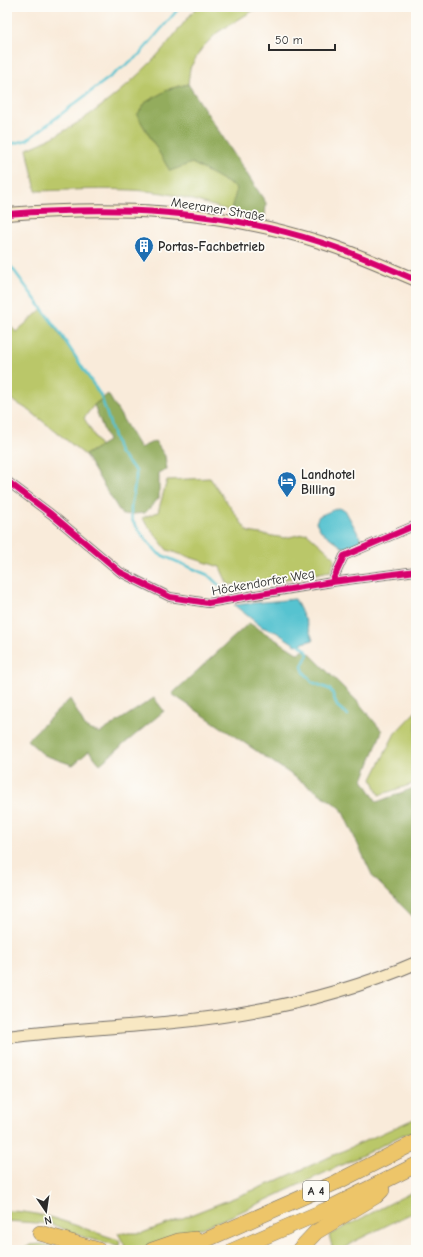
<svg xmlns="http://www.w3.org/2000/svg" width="423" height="1257" font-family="'Comic Neue',sans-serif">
<rect width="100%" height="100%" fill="#fdfcf7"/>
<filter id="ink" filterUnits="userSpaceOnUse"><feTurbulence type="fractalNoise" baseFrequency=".025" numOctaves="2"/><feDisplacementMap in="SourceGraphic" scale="8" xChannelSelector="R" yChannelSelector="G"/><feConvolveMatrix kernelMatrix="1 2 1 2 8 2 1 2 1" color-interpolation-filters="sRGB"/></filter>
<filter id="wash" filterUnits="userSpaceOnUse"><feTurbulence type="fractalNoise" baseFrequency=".012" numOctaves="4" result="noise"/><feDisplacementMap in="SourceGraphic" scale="16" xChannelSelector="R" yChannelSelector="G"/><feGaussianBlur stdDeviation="0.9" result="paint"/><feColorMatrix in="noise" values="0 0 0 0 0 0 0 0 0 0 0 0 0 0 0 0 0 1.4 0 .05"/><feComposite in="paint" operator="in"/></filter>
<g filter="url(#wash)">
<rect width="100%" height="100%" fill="#f9ebda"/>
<g fill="#bac769" stroke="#72794a">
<path d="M 197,7 L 259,7 L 218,32 L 202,48 L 190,68 L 188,84 L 169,89 L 192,163 L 238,188 L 231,211 C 209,205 186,197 163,193 C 121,187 78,190 36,191 L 27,149 C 75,130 118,96 154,59 C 169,43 182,24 197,7 Z"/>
<path d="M 42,309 L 84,370 L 102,399 L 94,405 L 84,418 L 100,446 L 85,455 L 30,411 L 7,397 L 7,322 L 16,332 Z"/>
<path d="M 210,478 L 248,532 L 285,538 L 307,533 L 335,558 L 331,571 L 293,578 L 228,585 L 220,567 L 167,550 L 142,518 L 158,512 L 167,480 Z"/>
<path d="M 416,711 L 416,783 L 379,795 L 372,779 L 395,733 Z"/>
<path d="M 416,1118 L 416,1129 L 405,1135 L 404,1134 L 363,1155 L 234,1215 L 167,1242 L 148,1248 L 127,1250 L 118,1233 L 142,1233 L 170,1223 L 274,1182 Z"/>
<path d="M 416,1190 L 416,1211 L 355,1241 L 343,1250 L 333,1250 L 329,1235 Z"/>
<path d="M 7,1211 C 46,1211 82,1229 119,1240 L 120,1246 L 86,1238 L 51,1224 L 7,1221 Z"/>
<path d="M 42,1244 L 63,1249 L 64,1250 L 22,1250 L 30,1245 Z"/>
</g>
<g fill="#93ac5d" stroke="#5f6c44">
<path d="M 188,84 L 266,203 L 265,218 L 231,211 L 237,188 L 192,163 L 170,171 L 137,115 L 146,102 L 169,89 Z"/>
<path d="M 108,394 L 140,448 L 155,441 L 165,456 L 167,470 L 159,472 L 159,498 L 145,513 L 122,515 L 85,455 L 108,441 L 94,405 Z"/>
<path d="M 249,623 L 297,653 L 306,650 L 358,702 L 382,731 L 363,780 L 377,802 L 416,787 L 416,920 L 373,877 L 341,808 L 172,694 Z"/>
<path d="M 154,698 L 164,711 L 100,764 L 89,751 L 73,765 L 44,755 L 27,740 L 70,699 L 86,728 L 100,733 Z"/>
</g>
<g fill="#57c3d0" stroke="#41777e">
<path d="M 338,508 L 345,510 L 361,539 L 360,546 L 354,549 L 342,547 L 321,531 L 316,522 L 319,516 Z"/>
<path d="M 295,599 L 305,619 L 313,640 L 296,645 L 276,632 L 262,627 L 234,605 Z"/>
</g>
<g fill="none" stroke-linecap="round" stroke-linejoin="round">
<g stroke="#57c3d0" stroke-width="2.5">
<path d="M 7,145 L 27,140 L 139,55 L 180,7"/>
<path d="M 7,261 L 60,333 L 101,396 L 119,452 L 122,456 L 136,471 L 136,478 L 131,507 L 131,515 L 133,522 L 146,540 L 159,554 L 208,575 L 227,593"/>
<path d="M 299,644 L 306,650 L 308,654 L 302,666 L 304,672 L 312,682 L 329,689 L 332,692 L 337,706 L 348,715"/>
</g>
</g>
</g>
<g filter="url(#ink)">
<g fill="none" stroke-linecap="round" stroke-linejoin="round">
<defs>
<g id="street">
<path d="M 7,481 L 51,514 L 120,572 L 170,597 L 208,603 L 332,582 L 416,571"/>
<path d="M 332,582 L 344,556 L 416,525"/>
</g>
<g id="secondary">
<path d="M 7,214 C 115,206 219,209 323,243 C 355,253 385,267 416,280"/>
<path d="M 7,1037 C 59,1030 111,1028 164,1023 C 250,1015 336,998 416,963"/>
</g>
<g id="highway">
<path d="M 40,1233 L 98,1250"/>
<path d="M 152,1250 L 178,1241 L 196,1239"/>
<path d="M 183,1250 L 337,1182 L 416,1142"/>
<path d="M 234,1250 L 326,1210 L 416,1165"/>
<path d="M 299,1250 L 316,1232 L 376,1196 L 382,1190"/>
</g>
</defs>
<use href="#street" stroke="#736e68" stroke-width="10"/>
<use href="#secondary" stroke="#736e68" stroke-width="14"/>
<use href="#highway" stroke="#736e68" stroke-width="16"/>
<use href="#street" stroke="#fff" stroke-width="8"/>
<use href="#secondary" stroke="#f8e8c3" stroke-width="12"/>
<use href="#highway" stroke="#edc569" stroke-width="15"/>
<defs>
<g id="cycleway">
<path d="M 7,214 C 115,206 219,209 323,243 C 355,253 385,267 416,280"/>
<path d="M 7,481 L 51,514 L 120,572 L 170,597 L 208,603 L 332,582 L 416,571"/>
<path d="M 332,582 L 344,556 L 416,525"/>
</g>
</defs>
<use href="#cycleway" stroke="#fdfcf7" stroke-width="8"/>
<use href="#cycleway" stroke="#d6006c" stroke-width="6"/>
</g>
</g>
<defs>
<symbol id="building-pin" viewBox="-11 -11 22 30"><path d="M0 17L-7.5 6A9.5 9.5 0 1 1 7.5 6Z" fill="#1f6fb2" stroke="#fdfcf7"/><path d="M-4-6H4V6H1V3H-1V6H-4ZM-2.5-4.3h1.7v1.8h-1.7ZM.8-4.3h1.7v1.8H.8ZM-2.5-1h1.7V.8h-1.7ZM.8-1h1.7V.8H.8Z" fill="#fff"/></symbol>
<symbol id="hotel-pin" viewBox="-11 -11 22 30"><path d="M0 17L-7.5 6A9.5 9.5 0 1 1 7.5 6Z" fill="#1f6fb2" stroke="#fdfcf7"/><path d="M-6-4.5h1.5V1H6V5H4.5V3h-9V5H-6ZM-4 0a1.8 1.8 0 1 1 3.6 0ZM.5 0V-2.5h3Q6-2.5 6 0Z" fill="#fff"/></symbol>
</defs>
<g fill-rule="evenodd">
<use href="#building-pin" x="133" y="235" width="22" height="30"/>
<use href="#hotel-pin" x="276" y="470" width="22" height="30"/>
</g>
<g text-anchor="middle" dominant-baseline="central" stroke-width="3.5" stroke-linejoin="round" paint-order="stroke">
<rect fill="#fdfcf7" stroke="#6a6a68" stroke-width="1" x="303" y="1181" width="26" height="20" rx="3"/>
<g font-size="12" font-weight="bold" fill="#2b2b2b">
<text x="316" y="1191">A 4</text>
</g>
<g font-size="13" fill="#2b2b2b" stroke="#fdfcf7">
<text transform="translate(218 209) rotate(9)">Meeraner Straße</text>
<text transform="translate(263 582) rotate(-10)">Höckendorfer Weg</text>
</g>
<g font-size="13" font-weight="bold" fill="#2b2b2b" stroke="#fdfcf7" text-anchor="start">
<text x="158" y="246">Portas-Fachbetrieb</text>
<text x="301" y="474">Landhotel<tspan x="301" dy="15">Billing</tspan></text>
</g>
</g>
<rect width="423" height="1257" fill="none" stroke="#fdfcf7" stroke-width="24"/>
<g transform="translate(46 1211) rotate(167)" stroke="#fdfcf7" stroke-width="3" paint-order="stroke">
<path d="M0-3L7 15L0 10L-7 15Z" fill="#2b2b2b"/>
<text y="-6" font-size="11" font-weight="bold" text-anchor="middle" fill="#2b2b2b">N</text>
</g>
<path d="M269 44v6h66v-6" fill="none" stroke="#2b2b2b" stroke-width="2"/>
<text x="275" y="44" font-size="12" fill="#2b2b2b" stroke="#fdfcf7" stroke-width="3" paint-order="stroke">50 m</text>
</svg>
